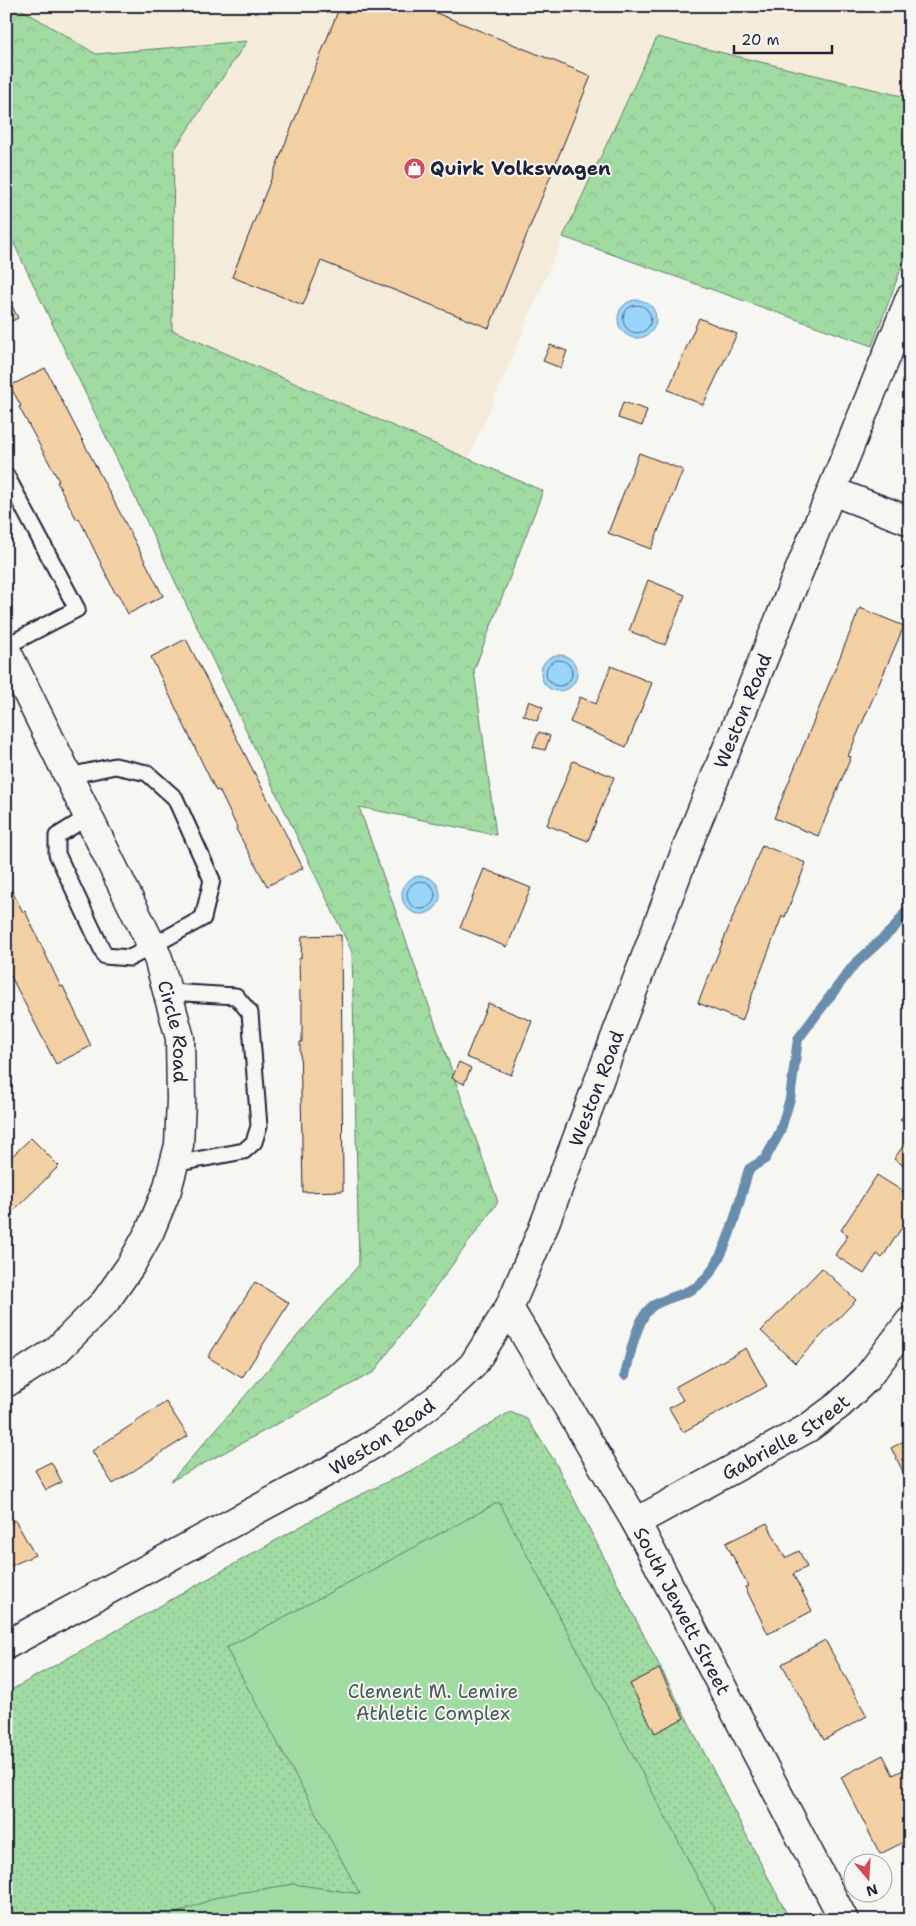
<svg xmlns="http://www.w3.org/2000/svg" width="916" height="1926" font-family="'Shantell Sans',sans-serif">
<defs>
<pattern id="forest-crowns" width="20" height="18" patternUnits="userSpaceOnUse" patternTransform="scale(1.25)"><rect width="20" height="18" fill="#a0dba1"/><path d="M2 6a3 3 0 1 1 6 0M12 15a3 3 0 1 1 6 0" fill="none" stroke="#8abc8c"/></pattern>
<pattern id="park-dots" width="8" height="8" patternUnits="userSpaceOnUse" patternTransform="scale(1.25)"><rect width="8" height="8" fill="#a0dba1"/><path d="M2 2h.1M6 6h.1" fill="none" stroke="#8abc8c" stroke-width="1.8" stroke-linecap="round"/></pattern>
</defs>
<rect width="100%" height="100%" fill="#f6f6f2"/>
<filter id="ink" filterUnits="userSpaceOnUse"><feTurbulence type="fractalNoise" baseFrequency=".02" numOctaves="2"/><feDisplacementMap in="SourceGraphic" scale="10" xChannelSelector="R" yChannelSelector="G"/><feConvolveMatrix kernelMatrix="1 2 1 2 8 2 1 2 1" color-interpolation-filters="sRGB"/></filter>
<g filter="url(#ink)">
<path fill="#f5ebda" d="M 16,6 L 910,6 L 910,98 L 657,38 L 563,237 L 469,458 L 172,330 L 174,150 L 246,41 L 96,54 Z"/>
<g fill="url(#forest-crowns)" stroke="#617e6e">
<path d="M 6,6 L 16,6 L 96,54 L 247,41 L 174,150 L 172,330 L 543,491 L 474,670 L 496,835 L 359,807 L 498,1202 L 374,1372 L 171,1481 L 359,1265 L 352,952 L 6,227 Z"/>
<path d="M 657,37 L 910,98 L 910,245 L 872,346 L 563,237 Z"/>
</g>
<path fill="url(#park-dots)" stroke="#617e6e" d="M 510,1412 L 527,1419 L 554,1460 L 790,1920 L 6,1920 L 6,1693 L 335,1507 L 414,1469 Z"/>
<path fill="#a0dba1" stroke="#617e6e" d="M 499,1502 L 720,1920 L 159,1920 L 220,1896 L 294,1884 L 360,1894 L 226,1648 Z"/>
<g fill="#99d5f9" stroke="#698dad">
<circle cx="637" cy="319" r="19"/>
<circle cx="559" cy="673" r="18"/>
<circle cx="421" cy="895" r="19"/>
</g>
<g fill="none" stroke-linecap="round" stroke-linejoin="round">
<g stroke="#526a87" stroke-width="1">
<circle cx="637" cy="319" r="14"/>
<circle cx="559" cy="673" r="13"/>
<circle cx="421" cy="895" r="14"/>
</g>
<path stroke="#698dad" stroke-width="10" d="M 625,1375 C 630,1356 637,1315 654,1305 C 675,1293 694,1296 710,1273 C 730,1246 739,1201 749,1169 L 765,1159 L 780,1132 L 790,1099 L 798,1039 L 853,966 L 894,928 L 910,906"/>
</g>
<g fill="#f2d0a3" stroke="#22223b">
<path d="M 340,6 L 419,6 L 591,76 L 489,328 L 321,261 L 303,305 L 232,277 Z"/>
<path d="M 6,294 L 18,318 L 6,324 Z"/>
<path d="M 699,318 L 737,334 L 703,405 L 668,390 Z"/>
<path d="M 550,345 L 567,351 L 561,368 L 543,361 Z"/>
<path d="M 45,368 L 163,596 L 128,614 L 118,594 L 116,595 L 79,518 L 77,520 L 57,482 L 59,481 L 19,407 L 21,406 L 10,386 Z"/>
<path d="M 623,402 L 647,410 L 642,426 L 618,418 Z"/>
<path d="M 639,453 L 683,470 L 651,549 L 608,533 Z"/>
<path d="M 648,580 L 685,595 L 665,645 L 629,631 Z"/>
<path d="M 860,608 L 904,626 L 848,756 L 851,757 L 818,836 L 774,818 Z"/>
<path d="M 186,639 L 303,868 L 267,886 L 236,829 L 237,827 L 219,790 L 216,791 L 151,657 Z"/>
<path d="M 611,666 L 652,683 L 626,747 L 570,722 L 580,697 L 596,704 Z"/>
<path d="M 529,701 L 543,707 L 537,721 L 523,715 Z"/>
<path d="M 539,732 L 550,736 L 545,750 L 533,747 Z"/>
<path d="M 573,761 L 614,777 L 588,841 L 547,825 Z"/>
<path d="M 762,845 L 806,863 L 785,917 L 782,916 L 742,1021 L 698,1003 Z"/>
<path d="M 484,869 L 531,888 L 507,947 L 460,928 Z"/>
<path d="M 6,880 L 23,912 L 25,911 L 61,987 L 63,986 L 91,1046 L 56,1064 L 6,967 Z"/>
<path d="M 341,935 L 343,1191 L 303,1192 L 300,1042 L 302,1042 L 302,1001 L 300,1001 L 299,959 L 301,958 L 302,936 Z"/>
<path d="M 488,1003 L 532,1021 L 511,1075 L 466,1057 Z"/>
<path d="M 459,1062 L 471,1068 L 464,1084 L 452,1078 Z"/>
<path d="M 910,1107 L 910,1127 L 900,1120 Z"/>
<path d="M 910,1136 L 910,1170 L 894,1159 Z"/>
<path d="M 31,1138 L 59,1166 L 6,1218 L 6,1162 Z"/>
<path d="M 877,1175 L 910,1196 L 910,1215 L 882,1258 L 877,1254 L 864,1274 L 835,1255 L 848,1235 L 841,1230 Z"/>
<path d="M 822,1268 L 856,1300 L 795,1363 L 761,1331 Z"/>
<path d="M 255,1282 L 289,1303 L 242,1378 L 208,1357 Z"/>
<path d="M 746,1348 L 767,1386 L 683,1432 L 669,1408 L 683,1400 L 675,1387 Z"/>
<path d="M 166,1402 L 188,1436 L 113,1484 L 92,1451 Z"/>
<path d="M 910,1438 L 910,1485 L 891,1448 Z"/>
<path d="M 51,1462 L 62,1482 L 46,1490 L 35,1470 Z"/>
<path d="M 15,1520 L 35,1555 L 6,1568 L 6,1525 Z"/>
<path d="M 767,1523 L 785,1558 L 799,1551 L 807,1567 L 793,1574 L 812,1611 L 768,1634 L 745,1587 L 748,1586 L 726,1543 Z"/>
<path d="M 825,1640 L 867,1716 L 824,1740 L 782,1664 Z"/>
<path d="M 659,1669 L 684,1718 L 655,1733 L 630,1684 Z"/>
<path d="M 910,1693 L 910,1713 L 909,1713 L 901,1698 Z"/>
<path d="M 883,1755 L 893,1775 L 907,1768 L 910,1772 L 910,1800 L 908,1801 L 910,1805 L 910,1839 L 880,1854 L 841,1777 Z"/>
</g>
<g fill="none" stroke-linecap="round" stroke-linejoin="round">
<defs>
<g id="lane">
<path d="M 6,475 L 77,609 L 6,646"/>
<path d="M 69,776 L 115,766 L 147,773 L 175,798 L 212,880 L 203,918 L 130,958 L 105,956 L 57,854 L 57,836 L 89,816"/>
<path d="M 168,992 L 236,996 L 250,1013 L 259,1126 L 254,1142 L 244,1151 L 174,1164"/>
</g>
<g id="street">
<path d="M 832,491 L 910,521"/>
<path id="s1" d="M 6,650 L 158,958 L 180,1038 L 181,1100 L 179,1145 L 167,1190 L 150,1231 L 131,1265 L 105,1302 L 56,1351 L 6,1383"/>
<path id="s2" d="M 636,1522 L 808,1428 L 839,1405 L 866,1379 L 910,1321"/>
</g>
<g id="secondary">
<path id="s3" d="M 509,1308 L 636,1522 L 844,1920"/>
<path id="s4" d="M 6,1645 L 332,1469 L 392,1433 L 438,1398 L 473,1365 L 509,1308 L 542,1231 L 691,837 L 910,298"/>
</g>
</defs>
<use href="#lane" stroke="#22223b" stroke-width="19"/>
<use href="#street" stroke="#22223b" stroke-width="31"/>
<use href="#secondary" stroke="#22223b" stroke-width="31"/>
<use href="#lane" stroke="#f6f6f2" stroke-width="15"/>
<use href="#street" stroke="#f6f6f2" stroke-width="28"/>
<use href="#secondary" stroke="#f6f6f2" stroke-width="28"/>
</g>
</g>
<defs>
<symbol id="shop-disc" viewBox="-11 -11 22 22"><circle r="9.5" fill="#d1495b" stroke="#f6f6f2"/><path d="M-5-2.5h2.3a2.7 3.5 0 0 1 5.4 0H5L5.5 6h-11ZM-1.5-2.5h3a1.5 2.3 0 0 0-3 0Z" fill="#fff"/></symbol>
</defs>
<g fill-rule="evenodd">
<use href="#shop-disc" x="402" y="156" width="25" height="25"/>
</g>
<g text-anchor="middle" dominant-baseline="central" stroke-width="4" stroke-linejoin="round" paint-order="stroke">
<g font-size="19" font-weight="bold" fill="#22223b" stroke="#f6f6f2" text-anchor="start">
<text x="430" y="168">Quirk Volkswagen</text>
</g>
<g font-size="19" fill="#22223b" stroke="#f6f6f2">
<text stroke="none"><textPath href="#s4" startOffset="1255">Weston Road</textPath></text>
<text stroke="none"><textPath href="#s1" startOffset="419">Circle Road</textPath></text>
<text stroke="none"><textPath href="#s4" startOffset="850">Weston Road</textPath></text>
<text stroke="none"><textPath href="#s4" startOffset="430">Weston Road</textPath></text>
<text stroke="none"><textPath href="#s2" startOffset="172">Gabrielle Street</textPath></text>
<text stroke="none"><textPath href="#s3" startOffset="349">South Jewett Street</textPath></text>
</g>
<g font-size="19" fill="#485a5a" stroke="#f6f6f2">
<text x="433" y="1691">Clement M. Lemire<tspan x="433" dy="22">Athletic Complex</tspan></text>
</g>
</g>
<rect width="916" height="1926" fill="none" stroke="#f6f6f2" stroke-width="25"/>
<rect x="12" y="12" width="891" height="1901" fill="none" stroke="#22223b" stroke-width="2" filter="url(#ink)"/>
<g transform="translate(868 1878) rotate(162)"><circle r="24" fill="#f6f6f2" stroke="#a1a1a9"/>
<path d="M0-4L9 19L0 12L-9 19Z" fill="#d1495b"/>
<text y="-8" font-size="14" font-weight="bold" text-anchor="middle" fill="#22223b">N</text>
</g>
<path d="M734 45v8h98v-8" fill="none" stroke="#22223b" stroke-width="2.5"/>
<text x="741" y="45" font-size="15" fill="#22223b" stroke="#f6f6f2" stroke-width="4" paint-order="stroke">20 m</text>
</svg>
